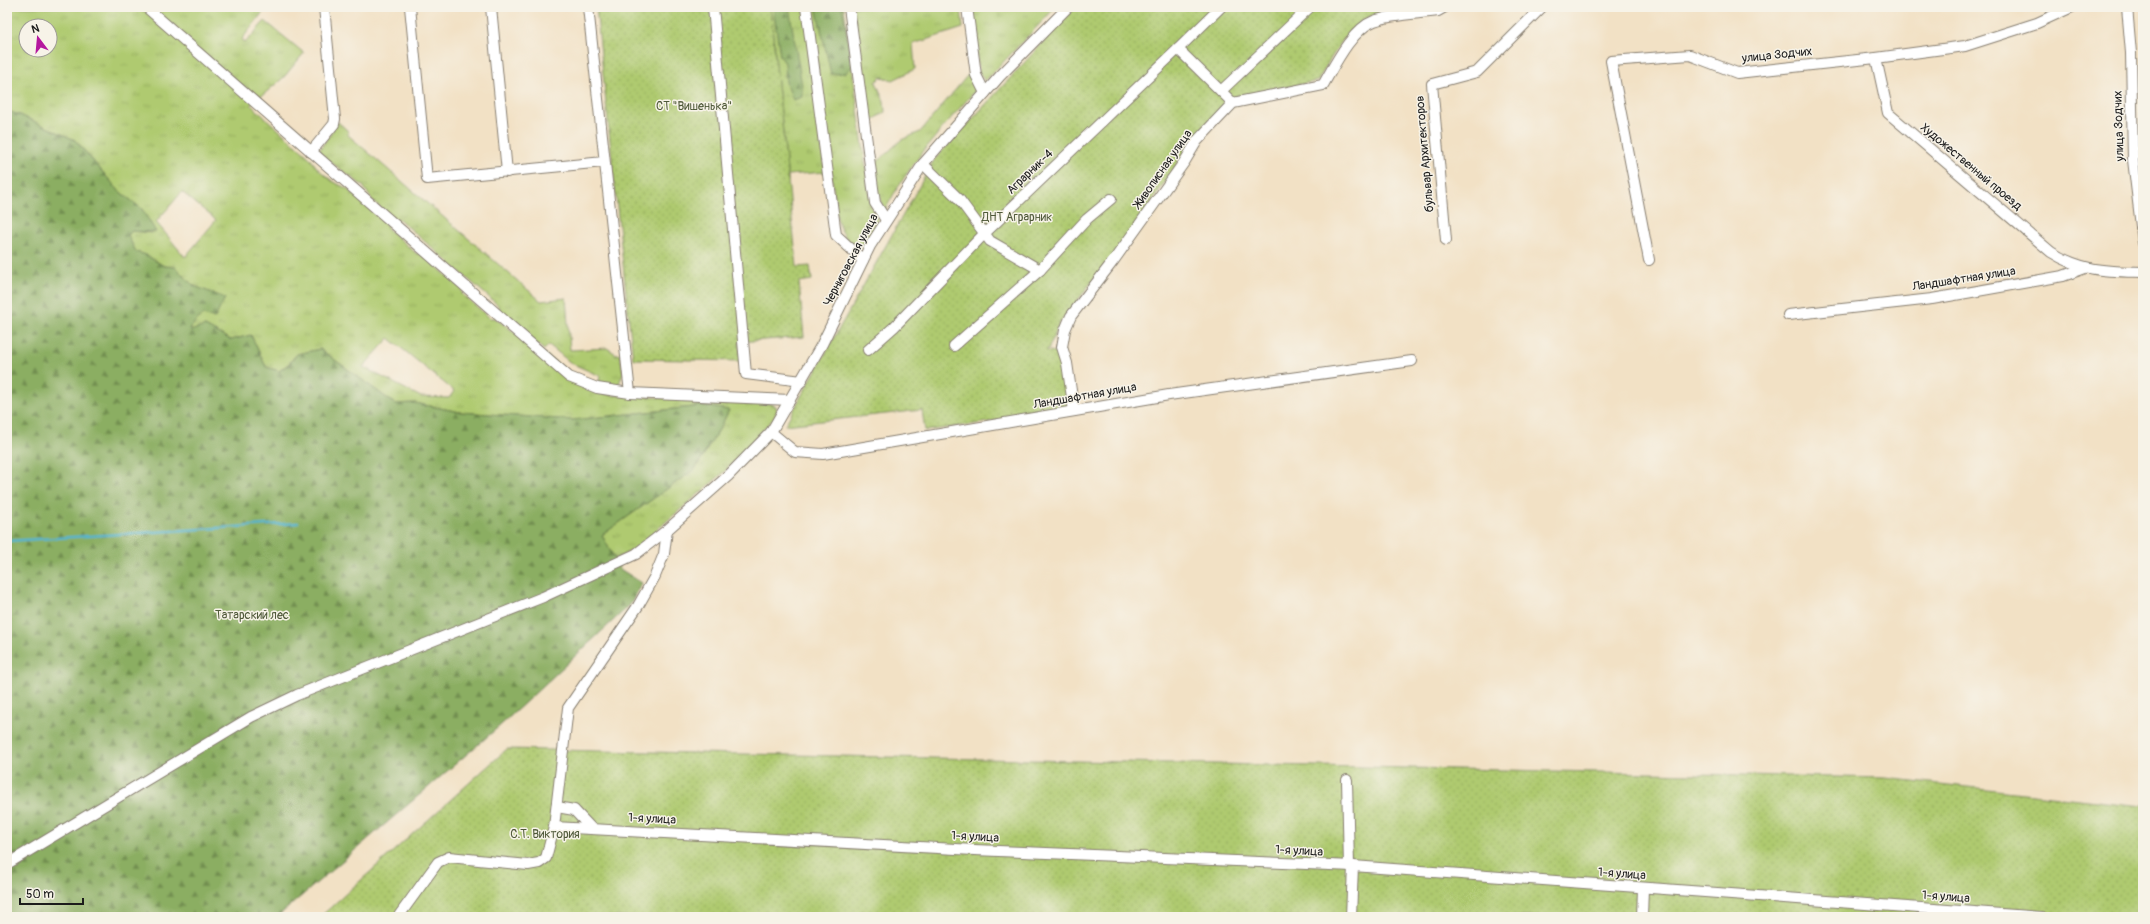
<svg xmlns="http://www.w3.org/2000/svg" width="2150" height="924" font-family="Pangolin,sans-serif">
<defs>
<pattern id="grass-tufts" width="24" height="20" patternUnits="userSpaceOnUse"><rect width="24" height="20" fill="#afca70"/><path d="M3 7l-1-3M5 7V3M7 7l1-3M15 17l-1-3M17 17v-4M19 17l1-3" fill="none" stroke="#96ad60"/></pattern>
<pattern id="forest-firs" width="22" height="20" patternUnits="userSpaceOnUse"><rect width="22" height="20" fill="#8bae62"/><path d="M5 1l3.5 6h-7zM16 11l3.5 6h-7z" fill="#718d50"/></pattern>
<pattern id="garden-dots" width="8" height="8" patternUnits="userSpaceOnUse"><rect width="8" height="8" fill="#afca70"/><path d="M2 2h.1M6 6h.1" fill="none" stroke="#96ad60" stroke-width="1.8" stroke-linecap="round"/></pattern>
</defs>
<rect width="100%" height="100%" fill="#f7f3e8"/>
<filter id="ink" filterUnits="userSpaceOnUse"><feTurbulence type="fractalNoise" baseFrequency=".025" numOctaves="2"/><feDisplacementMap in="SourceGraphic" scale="8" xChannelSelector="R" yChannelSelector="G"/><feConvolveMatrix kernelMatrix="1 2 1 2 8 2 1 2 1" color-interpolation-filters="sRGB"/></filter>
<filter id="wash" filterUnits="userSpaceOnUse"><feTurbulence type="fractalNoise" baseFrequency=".012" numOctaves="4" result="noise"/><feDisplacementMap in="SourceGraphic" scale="16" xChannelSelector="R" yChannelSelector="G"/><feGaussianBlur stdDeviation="0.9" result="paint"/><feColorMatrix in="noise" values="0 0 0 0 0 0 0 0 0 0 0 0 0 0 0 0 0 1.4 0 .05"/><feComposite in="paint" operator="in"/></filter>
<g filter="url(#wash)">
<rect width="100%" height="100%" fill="#f2e1c5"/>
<g fill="url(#grass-tufts)" stroke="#667346" fill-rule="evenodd">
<path d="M 7,7 L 267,7 L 242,39 L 245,43 L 265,21 L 304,53 L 284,77 L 251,105 L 309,157 L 318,169 L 332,181 L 348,189 L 387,225 L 387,228 L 417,254 L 421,253 L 462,289 L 462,294 L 490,318 L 495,318 L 595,391 L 611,395 L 772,404 L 776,406 L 777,411 L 773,419 L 723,473 L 633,550 L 615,559 L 602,535 L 695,469 L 720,428 L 729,410 L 702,406 L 573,420 L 460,412 L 415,403 L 395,404 L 320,349 L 297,354 L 288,364 L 279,371 L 266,367 L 251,335 L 231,340 L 205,326 L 190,332 C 192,317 214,306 225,298 L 194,286 L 175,267 L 164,266 L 146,255 L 136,252 L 128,236 L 131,231 L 152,233 L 142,209 L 119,191 L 75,140 L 20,115 L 7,111 ZM 26,26 L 50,26 L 50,50 L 26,50 ZM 182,192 L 216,220 L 185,257 L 156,222 ZM 389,338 L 454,391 L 449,398 L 421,397 L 363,367 Z"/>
<path d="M 770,7 L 804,7 L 825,172 L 788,175 L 788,181 Z"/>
<path d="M 810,7 L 844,7 L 871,205 L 878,220 L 859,251 C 847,241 841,233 837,218 Z"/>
<path d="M 853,7 L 961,7 L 963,28 L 913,44 L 915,69 L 893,80 L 881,77 L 876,82 L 884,101 L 885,112 L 873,120 L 868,119 Z"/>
<path d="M 971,7 L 1056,7 L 985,81 L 979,73 Z"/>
<path d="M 972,70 L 976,90 C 943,127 908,165 885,210 C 876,196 876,181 875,164 L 901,140 L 920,132 Z"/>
<path d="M 338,122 L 348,131 L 348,135 L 541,301 L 566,298 L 570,350 L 607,348 L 616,354 L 620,354 L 623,373 L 619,384 L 611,386 L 599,382 L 600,376 L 571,363 L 549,345 L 544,350 L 500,312 L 498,305 L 399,219 L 393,219 L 373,201 L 363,186 L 320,154 L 320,149 Z"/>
</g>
<g fill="url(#forest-firs)" stroke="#54653f">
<path d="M 773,7 L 789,7 L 802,86 L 802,97 L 793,100 L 786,82 L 785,63 L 780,56 Z"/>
<path d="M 816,7 L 842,7 L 852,67 L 845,73 L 831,74 Z"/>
<path d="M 7,111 L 20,115 L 75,140 L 119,191 L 142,209 L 156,232 L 131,231 L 128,236 L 136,252 L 146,255 L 164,266 L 175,267 L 194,286 L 225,298 L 215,318 L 202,315 L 191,327 L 190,331 L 205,326 L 231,340 L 251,335 L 266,367 L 279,371 L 289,364 L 297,354 L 320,349 L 395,404 L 415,403 L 460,412 L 573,420 L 702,406 L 729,410 L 720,428 L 695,469 L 602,535 L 620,569 L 642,583 L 630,605 L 502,724 L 277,917 L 7,917 Z"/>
</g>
<g fill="url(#garden-dots)" stroke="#667346">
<path d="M 596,7 L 770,7 L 797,267 L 810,266 L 812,280 L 799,282 L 804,337 L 739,342 L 741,361 L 633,359 Z"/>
<path d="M 1076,7 L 1432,7 C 1416,9 1388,10 1373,15 C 1349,24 1330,59 1318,81 L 1234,97 L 1187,149 L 1133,229 L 1060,323 L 1047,351 L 1059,352 L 1065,372 L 1068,405 L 1060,412 L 925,431 L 922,410 L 785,425 L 934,160 Z"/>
<path d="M 507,749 L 1885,778 L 2143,806 L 2143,917 L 320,917 Z"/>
</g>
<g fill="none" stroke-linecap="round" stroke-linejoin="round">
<path stroke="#53b5d1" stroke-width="2.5" d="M 7,541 L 298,523"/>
</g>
</g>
<g filter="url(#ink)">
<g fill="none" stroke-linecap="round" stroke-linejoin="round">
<defs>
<g id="minor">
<path d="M 146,7 L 569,377 L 597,388 L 630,393 L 790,400"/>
<path d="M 410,7 L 427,179 L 604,162"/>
<path d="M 491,7 L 507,172"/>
<path d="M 588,7 L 630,393"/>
<path d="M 713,7 L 746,374 L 802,381"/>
<path d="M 806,7 L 836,235 L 863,260"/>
<path d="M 849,7 L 875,203 L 886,220"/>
<path d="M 967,7 L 976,75 L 985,93"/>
<path d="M 1221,7 L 1178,49 L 1233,103"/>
<path d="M 2127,7 L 2131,53 L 2133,160 L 2143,243"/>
<path d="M 1876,58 L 1888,113 L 2051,252 C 2083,272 2107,271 2143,272"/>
<path d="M 1221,91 L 1310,7"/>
<path d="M 311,152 L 334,124 L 335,119 L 324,7"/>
<path d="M 923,164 L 959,199 L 990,241 L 1040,270"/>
<path d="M 1446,240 L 1432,84 L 1477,72 L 1542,7"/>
<path d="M 1649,260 L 1611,61 L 1690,55 L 1737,73 L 1876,58 L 1965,46 L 2037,23 L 2072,7"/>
<path d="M 1788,315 L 1932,299 L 2063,276 L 2085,268"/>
<path d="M 954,346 L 1040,270 L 1087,219 L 1111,199"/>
<path d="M 868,350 L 894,327 L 984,234 L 1178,49"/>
<path d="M 1074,411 L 1067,363 L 1062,347 L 1065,330 L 1071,316 L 1114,260 L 1185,161 L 1197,141 L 1233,103 L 1323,85 C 1334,66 1352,29 1374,21 C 1393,14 1417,14 1438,11 L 1445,7"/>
<path d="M 771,432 L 795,452 L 823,454 L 1169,395 L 1412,361"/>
<path d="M 1347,780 L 1349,866"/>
<path d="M 557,807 L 574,810 L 592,829"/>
<path d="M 554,827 L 974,850 L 1353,866 L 2041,917"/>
<path d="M 7,864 L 251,717 L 297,695 L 543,597 L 636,554 L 667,530 L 728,476 L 771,432 L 822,344 L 870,246 L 923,164 L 1000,76 L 1068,7"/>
<path d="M 398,917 L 438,862 L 449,857 L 528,865 L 539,863 L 546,858 L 554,827 L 568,708 L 638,606 L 655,576 L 664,554 L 667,530"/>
<path d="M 1351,917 L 1353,866"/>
<path d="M 1642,917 L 1643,888"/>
</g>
</defs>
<use href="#minor" stroke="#877e70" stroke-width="12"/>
<use href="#minor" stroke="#fff" stroke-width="10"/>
</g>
</g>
<g text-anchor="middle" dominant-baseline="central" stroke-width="3" stroke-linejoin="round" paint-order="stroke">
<g font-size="12" fill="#1c1c1c" stroke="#f7f3e8">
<text transform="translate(1777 55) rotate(-6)">улица Зодчих</text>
<text transform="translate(2119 126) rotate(-92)">улица Зодчих</text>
<text transform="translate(1425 154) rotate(-95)">бульвар Архитекторов</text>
<text transform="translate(1971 167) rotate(40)">Художественный проезд</text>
<text transform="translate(1163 169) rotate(-55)">Живописная улица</text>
<text transform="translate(1030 172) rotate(-44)">Аграрник-4</text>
<text transform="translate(851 260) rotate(-62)">Черниговская улица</text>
<text transform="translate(1964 279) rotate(-9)">Ландшафтная улица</text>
<text transform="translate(1085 396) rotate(-10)">Ландшафтная улица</text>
<text transform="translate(652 819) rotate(3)">1-я улица</text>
<text transform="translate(975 837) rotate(3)">1-я улица</text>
<text transform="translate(1299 851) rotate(3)">1-я улица</text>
<text transform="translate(1622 874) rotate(4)">1-я улица</text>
<text transform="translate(1946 897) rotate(4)">1-я улица</text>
</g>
<g font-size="12" fill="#4f5939" stroke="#f7f3e8">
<text x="694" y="106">СТ "Вишенька"</text>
<text x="1017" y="217">ДНТ Аграрник</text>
<text x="252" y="615">Татарский лес</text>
<text x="545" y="834">С.Т. Виктория</text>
</g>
</g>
<rect width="2150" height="924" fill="none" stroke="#f7f3e8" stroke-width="24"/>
<g transform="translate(38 38) rotate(344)"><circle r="19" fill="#f7f3e8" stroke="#9f9d96"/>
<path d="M0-3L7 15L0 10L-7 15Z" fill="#b5179e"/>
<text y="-6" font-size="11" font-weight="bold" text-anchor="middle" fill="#1c1c1c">N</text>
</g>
<path d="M20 898v6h63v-6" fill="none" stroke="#1c1c1c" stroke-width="2"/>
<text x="26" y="898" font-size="12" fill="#1c1c1c" stroke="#f7f3e8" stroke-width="3" paint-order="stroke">50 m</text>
</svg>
